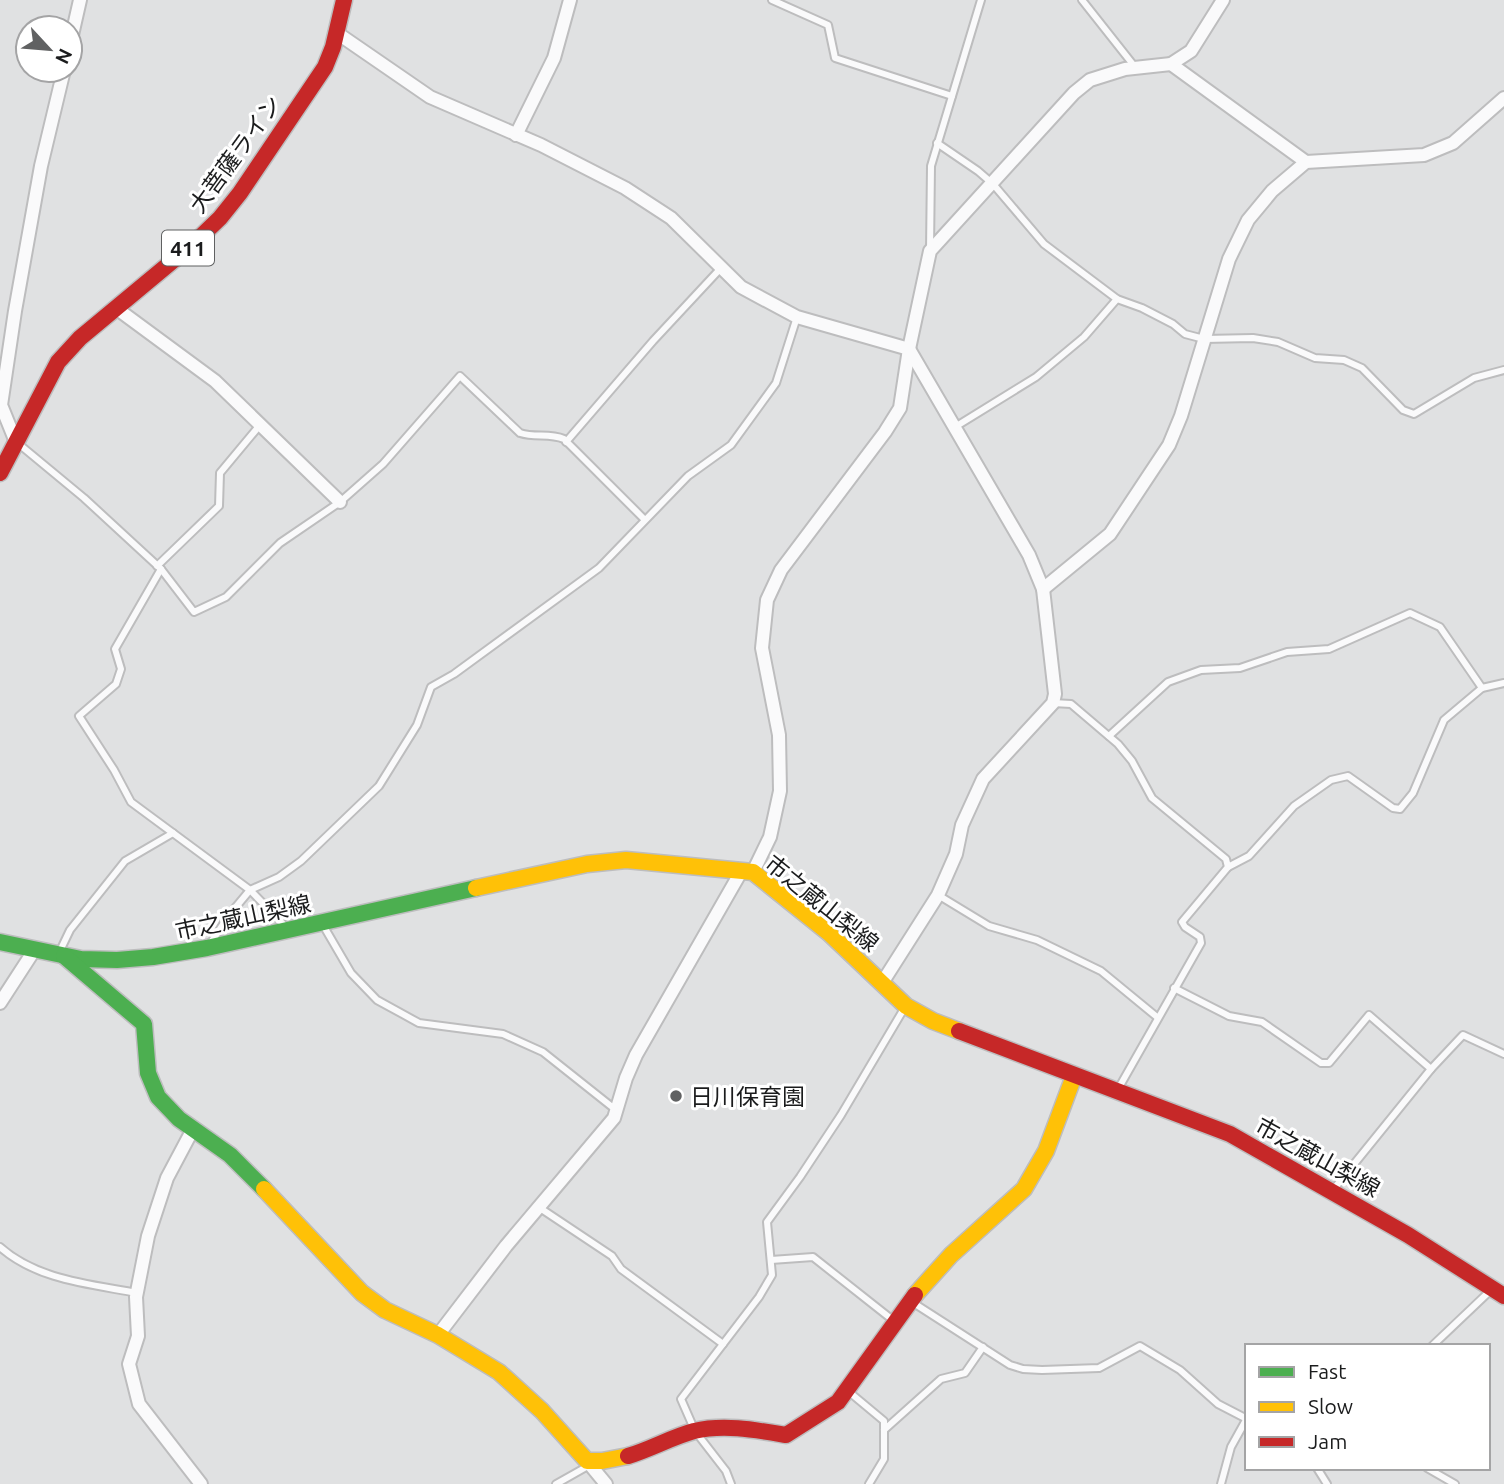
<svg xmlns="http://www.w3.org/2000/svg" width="1504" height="1484" font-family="Ubuntu,'Noto Sans JP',sans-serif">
<rect width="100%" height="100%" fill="#e0e1e2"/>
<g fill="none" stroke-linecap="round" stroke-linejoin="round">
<defs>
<g id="lane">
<path d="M 772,0 L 828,25 L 835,58 L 952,96"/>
<path d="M 1082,0 L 1135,67"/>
<path d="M 937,143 L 978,171 L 993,184 L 1044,244 L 1117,299 L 1142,308 L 1173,324 L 1185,334 L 1204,339 L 1253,338 L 1278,342 L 1315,358 L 1344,360 L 1362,368 L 1403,410 L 1414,414 L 1474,378 L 1504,370"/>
<path d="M 930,250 L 931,166 L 981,0"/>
<path d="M 955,427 L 1036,377 L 1084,337 L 1117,299"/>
<path d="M 566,442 L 653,341 L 721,268"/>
<path d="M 20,445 L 84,498 L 161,569 L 194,612 L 226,597 L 280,543 L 340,502 L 383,464 L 460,376 L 520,433 C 535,438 549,433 564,439 L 644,519"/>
<path d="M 157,566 L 219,506 L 220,473 L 260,425"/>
<path d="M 161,569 L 115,649 L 121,669 L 116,684 L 79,716 L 114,770 L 131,802 L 250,890 L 286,927"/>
<path d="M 1053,703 L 1071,704 L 1118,744 L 1132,761 L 1152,798 L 1226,859 L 1228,867 L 1182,922 L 1185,927 L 1200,937 L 1201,943 L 1117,1091"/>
<path d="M 1109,736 L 1168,682 L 1201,670 L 1240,668 L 1287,652 L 1329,649 L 1410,613 L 1440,627 L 1482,688"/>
<path d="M 1228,867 L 1249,856 L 1294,806 L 1331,780 L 1348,776 L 1393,808 L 1400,809 L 1413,793 L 1444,720 L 1482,688 L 1504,683"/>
<path d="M 938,895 L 989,926 L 1037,940 L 1101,971 L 1157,1017"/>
<path d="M 323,925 L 351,973 L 377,1000 L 419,1023 L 503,1034 L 543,1052 L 616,1110"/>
<path d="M 210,944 L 230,914 L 250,890 L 279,877 L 301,861 L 379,786 L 417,725 L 431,687 L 454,674 L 599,568 L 688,476 L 731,445 L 776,383 L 797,317"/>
<path d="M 59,953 L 70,930 L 125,861 L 173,833"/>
<path d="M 1174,988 L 1229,1016 L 1262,1022 L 1321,1063 L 1329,1063 L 1369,1015 L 1431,1069 L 1463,1035 L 1504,1054"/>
<path d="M 1333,1190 L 1431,1069"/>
<path d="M 540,1208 L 612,1256 L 621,1269 L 723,1344"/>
<path d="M 0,1247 C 37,1280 90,1284 137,1293"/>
<path d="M 771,1260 L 813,1257 L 894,1321"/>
<path d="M 912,1302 L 1010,1365 L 1023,1369 L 1042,1370 L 1099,1368 L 1140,1346 L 1180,1370 L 1218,1404 L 1247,1419"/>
<path d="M 1432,1346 L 1492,1289"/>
<path d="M 848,1391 L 884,1421 L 884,1459 L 869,1484"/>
<path d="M 884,1430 L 941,1379 L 965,1373 L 983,1347"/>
<path d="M 1317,1468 L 1327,1484"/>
<path d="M 1427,1468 L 1455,1484"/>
<path d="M 556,1484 L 588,1466"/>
<path d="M 731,1484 L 726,1471 L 695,1431 L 681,1399 L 759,1297 L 772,1275 L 767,1222 L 800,1177 L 841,1115 L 905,1007"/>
<path d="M 1221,1484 L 1231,1447 L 1246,1420"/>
</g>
<g id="street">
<path d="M 337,33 L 430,97 L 541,145 L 625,188 L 671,218 L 741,287 L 797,317 L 909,349 L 1029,555 L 1043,589 L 1055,694 L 1053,703 L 983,779 L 962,825 L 956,854 L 938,895 L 882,983"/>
<path d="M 70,44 L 80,0"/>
<path d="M 1171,64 L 1306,162"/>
<path d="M 516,135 L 554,58 L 570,0"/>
<path d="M 116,308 L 215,381 L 340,502"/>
<path d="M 16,442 L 1,405 L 15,311 L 41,166 L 64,70"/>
<path d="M 1043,589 L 1110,534 L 1169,445 L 1181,416 L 1229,259 L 1248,220 L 1272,191 L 1306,162 L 1424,155 L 1453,143 L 1504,98"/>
<path d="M 753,872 L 770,837 L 780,791 L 779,735 L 762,648 L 767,600 L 781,570 L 885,432 L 900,408 L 909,349 L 930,251 L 1074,93 L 1090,80 L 1125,69 L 1171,64 L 1191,51 L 1223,0"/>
<path d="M 0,1003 L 35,949"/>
<path d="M 193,1129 L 167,1178 L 148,1236 L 136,1297 L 138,1336 L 129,1364 L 139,1404 L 201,1484"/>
<path d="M 438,1335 L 506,1246 L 614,1118 L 626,1078 L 636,1055 L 742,870"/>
<path d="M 587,1461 L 606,1484"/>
</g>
<g id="fast">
<path d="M 0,942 L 81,959 L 117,960 L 153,957 L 207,948 L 476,888"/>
<path d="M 64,956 L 144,1024 L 148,1073 L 158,1097 L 179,1119 L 230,1155 L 264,1189"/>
</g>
<g id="slow">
<path d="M 476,888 L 587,864 L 626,860 L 753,872 L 829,933 L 906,1006 L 933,1021 L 959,1031"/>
<path d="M 264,1189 L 362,1293 L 385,1310 L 438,1335 L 499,1372 L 542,1411 L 587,1461 L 602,1461 L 628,1456"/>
<path d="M 915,1295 L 951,1255 L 1024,1189 L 1046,1151 L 1074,1076"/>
</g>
<g id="jam">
<path d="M 0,473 L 58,362 L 80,338 L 193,244 L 220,218 L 240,193 L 325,67 L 333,47 L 344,0"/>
<path d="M 959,1031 L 1230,1134 L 1408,1235 L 1504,1296"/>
<path d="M 628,1456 C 651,1449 672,1437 694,1431 C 724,1424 756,1430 786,1435 L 838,1402 L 915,1295"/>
</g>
</defs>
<use href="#lane" stroke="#bdbdbe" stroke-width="10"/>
<use href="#street" stroke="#bdbdbe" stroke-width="16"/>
<use href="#fast" stroke="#bdbdbe" stroke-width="19"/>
<use href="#slow" stroke="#bdbdbe" stroke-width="19"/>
<use href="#jam" stroke="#bdbdbe" stroke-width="19"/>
<use href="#lane" stroke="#fafafb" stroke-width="6"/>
<use href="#street" stroke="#fafafb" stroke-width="12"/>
<use href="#fast" stroke="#4caf50" stroke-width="16"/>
<use href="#slow" stroke="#ffc107" stroke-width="16"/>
<use href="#jam" stroke="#c62828" stroke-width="16"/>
</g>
<circle fill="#606162" stroke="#fff" stroke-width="2.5" cx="676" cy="1096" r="7"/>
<g text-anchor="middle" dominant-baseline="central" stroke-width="6" stroke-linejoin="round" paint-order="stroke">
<rect fill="#fff" stroke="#5f6061" stroke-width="2" x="162" y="230.5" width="52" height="35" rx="5"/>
<g font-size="21" font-weight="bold" fill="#1b1c1d">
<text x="188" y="248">411</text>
</g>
<g font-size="23" fill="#1b1c1d" stroke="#fff">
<text transform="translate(235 154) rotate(-54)">大菩薩ライン</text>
<text transform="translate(822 903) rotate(39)">市之蔵山梨線</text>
<text transform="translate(243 917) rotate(-12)">市之蔵山梨線</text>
<text transform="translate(1318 1157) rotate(29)">市之蔵山梨線</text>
</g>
<g font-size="23" fill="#1b1c1d" stroke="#fff" text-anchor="start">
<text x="690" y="1096">日川保育園</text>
</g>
</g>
<rect x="1245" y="1344" width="245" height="126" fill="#ffffff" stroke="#a4a4a5" stroke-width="2"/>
<rect x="1259" y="1367" width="35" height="10" fill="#4caf50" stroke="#a4a4a5" stroke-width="2"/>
<text x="1308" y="1379" font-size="21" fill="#1b1c1d">Fast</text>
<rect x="1259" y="1402" width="35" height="10" fill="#ffc107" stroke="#a4a4a5" stroke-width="2"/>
<text x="1308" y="1414" font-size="21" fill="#1b1c1d">Slow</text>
<rect x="1259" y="1437" width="35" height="10" fill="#c62828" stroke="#a4a4a5" stroke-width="2"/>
<text x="1308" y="1449" font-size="21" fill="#1b1c1d">Jam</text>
<g transform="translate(49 49) rotate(116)"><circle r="33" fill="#ffffff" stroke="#a4a4a5" stroke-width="2"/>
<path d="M0-5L12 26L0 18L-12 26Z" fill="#606162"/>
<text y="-10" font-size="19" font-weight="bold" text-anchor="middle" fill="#1b1c1d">N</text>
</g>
</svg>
